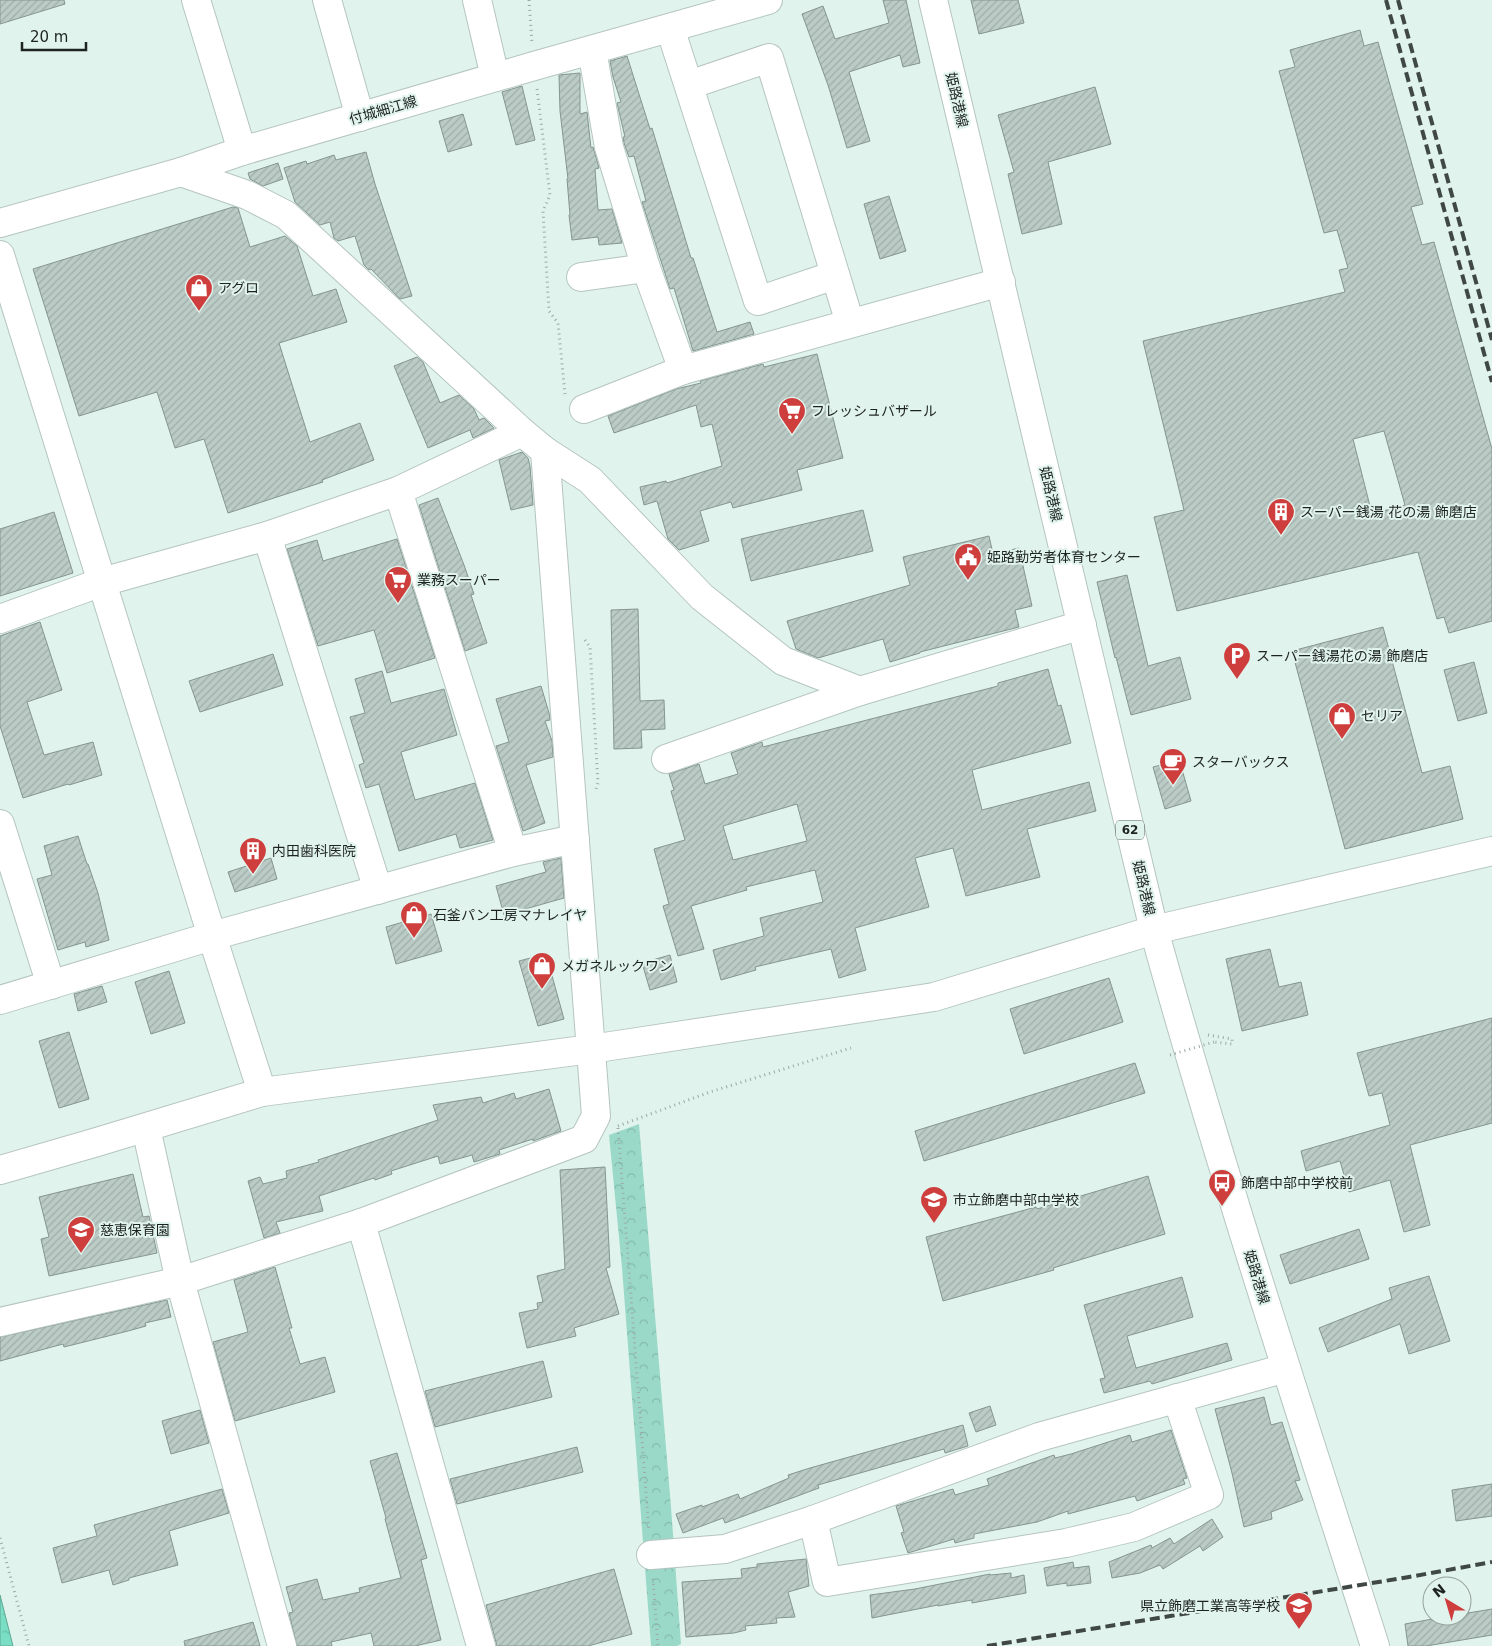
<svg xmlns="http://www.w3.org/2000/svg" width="1492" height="1646" font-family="'DejaVu Sans','Noto Sans JP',sans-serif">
<defs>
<pattern id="park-crowns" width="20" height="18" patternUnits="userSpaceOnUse" patternTransform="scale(1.25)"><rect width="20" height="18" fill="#9ad9c8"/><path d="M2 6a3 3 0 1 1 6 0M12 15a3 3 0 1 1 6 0" fill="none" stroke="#84baac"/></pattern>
<pattern id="water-ripples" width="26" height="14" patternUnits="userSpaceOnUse" patternTransform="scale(1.25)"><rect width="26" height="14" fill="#79dec4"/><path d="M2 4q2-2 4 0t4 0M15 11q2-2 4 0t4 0" fill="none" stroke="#68bea8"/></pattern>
<pattern id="building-hatch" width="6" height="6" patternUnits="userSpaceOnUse" patternTransform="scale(1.25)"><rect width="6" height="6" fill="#bbcbc6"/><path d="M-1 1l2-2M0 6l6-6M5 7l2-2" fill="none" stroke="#a0aeaa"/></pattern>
</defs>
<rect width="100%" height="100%" fill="#e1f3ed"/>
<path fill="url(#park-crowns)" d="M 639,1124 L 671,1507 L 681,1644 L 677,1646 L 651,1646 L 622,1268 L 609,1135 Z"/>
<path fill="url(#water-ripples)" stroke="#5da693" d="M 0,1595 L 13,1646 L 0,1646 Z"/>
<g fill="url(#building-hatch)" stroke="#859590" fill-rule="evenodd">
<path d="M 0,0 L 64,0 L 65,4 L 0,24 Z"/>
<path d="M 883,0 L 906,0 L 920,63 L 903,67 L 900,55 L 849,72 L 870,141 L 847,148 L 828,85 L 802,14 L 823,6 L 835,39 L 889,23 Z"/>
<path d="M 971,0 L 1018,0 L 1024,23 L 979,34 Z"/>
<path d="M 1360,30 L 1364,46 L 1378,42 L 1423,204 L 1411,207 L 1422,245 L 1434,242 L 1492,449 L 1492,621 L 1449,633 L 1444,617 L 1437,619 L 1418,552 L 1177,611 L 1154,517 L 1184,510 L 1143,341 L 1345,292 L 1339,270 L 1348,268 L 1337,230 L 1324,233 L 1279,71 L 1295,67 L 1290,50 ZM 1384,431 L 1405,505 L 1372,514 L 1353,439 Z"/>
<path d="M 627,56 L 650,129 L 652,128 L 691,258 L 693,258 L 717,332 L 750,322 L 754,334 L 693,351 L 674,288 L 670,289 L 642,202 L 646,201 L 634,156 L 629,157 L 624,143 L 623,137 L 625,137 L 617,103 L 621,102 L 613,77 L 610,61 Z"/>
<path d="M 580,73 L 580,114 L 587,112 L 591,148 L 593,147 L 599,168 L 595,169 L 598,210 L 612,209 L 622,243 L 599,245 L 598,237 L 572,240 L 569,215 L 570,215 L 567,179 L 568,179 L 560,111 L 559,75 Z"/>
<path d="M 522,86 L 535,140 L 516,145 L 502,92 Z"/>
<path d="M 1095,87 L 1111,144 L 1048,162 L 1062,224 L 1022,234 L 1008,174 L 1014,172 L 998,115 Z"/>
<path d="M 463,114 L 472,145 L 448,152 L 439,121 Z"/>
<path d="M 366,152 L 375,184 L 412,296 L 400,299 L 371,269 L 369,270 L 364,265 L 355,236 L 338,241 L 334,238 L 330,222 L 320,225 L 295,202 L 284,168 L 306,161 L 307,164 L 334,155 L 336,160 Z"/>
<path d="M 278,163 L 283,179 L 263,186 L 250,179 L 248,173 Z"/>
<path d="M 889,196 L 906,251 L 880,259 L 864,204 Z"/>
<path d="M 233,207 L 238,208 L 250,247 L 285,236 L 297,246 L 313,296 L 336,289 L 347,322 L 279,343 L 310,442 L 360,423 L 374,460 L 322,480 L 323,482 L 228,513 L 204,439 L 175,448 L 157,392 L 79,416 L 33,269 Z"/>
<path d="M 817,354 L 843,458 L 797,470 L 802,490 L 733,508 L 731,502 L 700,511 L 709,541 L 679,550 L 668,539 L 657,501 L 644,505 L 640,487 L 666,481 L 667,483 L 722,466 L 712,424 L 701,427 L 696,405 L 614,433 L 608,416 L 676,389 L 701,383 L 700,381 L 763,364 L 764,367 Z"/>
<path d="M 417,357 L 423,362 L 440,403 L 459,395 L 474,409 L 479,420 L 484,418 L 494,428 L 473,438 L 470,430 L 428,448 L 394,366 Z"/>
<path d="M 522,452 L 528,458 L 530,466 L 533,505 L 511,510 L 499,460 Z"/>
<path d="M 438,498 L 464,565 L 474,594 L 471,595 L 487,643 L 465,651 L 419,505 Z"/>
<path d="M 863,510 L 873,551 L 751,581 L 741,539 Z"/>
<path d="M 54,512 L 73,573 L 0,596 L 0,529 Z"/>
<path d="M 989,536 L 993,554 L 1019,548 L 1032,606 L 1015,610 L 1019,627 L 920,652 L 920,653 L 890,662 L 883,639 L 818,658 L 796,649 L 787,621 L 910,585 L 903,557 Z"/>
<path d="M 397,539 L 435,658 L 387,673 L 374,630 L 318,646 L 287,549 L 317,540 L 323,561 Z"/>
<path d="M 1127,575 L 1148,666 L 1180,657 L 1191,699 L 1131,715 L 1116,657 L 1115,658 L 1097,582 Z"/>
<path d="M 638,609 L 640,701 L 664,700 L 665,729 L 641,730 L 642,748 L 614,749 L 611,610 Z"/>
<path d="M 40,622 L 62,690 L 27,702 L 44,755 L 93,742 L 102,775 L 69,785 L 68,784 L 23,798 L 0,726 L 0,636 Z"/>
<path d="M 1383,627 L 1422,773 L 1450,766 L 1463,819 L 1345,849 L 1292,651 Z"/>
<path d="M 273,654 L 283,685 L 200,712 L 189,681 Z"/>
<path d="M 1474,662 L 1487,713 L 1458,721 L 1444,670 Z"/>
<path d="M 1048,669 L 1058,706 L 1061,705 L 1071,743 L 972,770 L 982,810 L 1089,782 L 1096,811 L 1027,829 L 1040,877 L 966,896 L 953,848 L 915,858 L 929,907 L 855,928 L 866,970 L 839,978 L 831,949 L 755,967 L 756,970 L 721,980 L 713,950 L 764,936 L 760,918 L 823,902 L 815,870 L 746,887 L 747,890 L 691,906 L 704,949 L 678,956 L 663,906 L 669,904 L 654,849 L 685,840 L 671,791 L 674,790 L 669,774 L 699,764 L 705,784 L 738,774 L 731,753 L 762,742 L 763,747 L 998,686 L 998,683 ZM 797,804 L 807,841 L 733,860 L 723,826 Z"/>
<path d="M 382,671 L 391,703 L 444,689 L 457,735 L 401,752 L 415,800 L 475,783 L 493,840 L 460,848 L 456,834 L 399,851 L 379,784 L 366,788 L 359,765 L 364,763 L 350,717 L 365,713 L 355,679 Z"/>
<path d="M 541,686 L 549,713 L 550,720 L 545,721 L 552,741 L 553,757 L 526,765 L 545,823 L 523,831 L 496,746 L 509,742 L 496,699 Z"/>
<path d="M 1173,762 L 1174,767 L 1181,766 L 1191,801 L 1165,809 L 1153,767 Z"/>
<path d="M 78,836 L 87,864 L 88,864 L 98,893 L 109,940 L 86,947 L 85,942 L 58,950 L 37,879 L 52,875 L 44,846 Z"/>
<path d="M 271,858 L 277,879 L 235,892 L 228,872 Z"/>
<path d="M 561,858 L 564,898 L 504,915 L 496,886 L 546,872 L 543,862 Z"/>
<path d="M 431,914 L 442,951 L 396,964 L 386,927 Z"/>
<path d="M 1270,949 L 1279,987 L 1301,982 L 1308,1015 L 1242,1031 L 1226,959 Z"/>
<path d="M 546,954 L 564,1019 L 538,1026 L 519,961 Z"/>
<path d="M 670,955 L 677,982 L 650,990 L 642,963 Z"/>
<path d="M 169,971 L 185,1023 L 151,1034 L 135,982 Z"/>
<path d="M 1109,978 L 1123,1022 L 1024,1054 L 1010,1009 Z"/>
<path d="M 102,986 L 107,1002 L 78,1011 L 74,994 Z"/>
<path d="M 1492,1018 L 1492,1123 L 1410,1145 L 1430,1225 L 1404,1232 L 1390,1180 L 1349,1192 L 1340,1161 L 1306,1171 L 1301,1151 L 1390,1125 L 1382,1093 L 1369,1096 L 1357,1053 Z"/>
<path d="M 69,1032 L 89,1099 L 59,1108 L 39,1041 Z"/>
<path d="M 1135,1063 L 1145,1093 L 924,1161 L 915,1131 Z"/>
<path d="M 549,1089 L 561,1131 L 533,1141 L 533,1139 L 499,1150 L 500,1154 L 474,1162 L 472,1155 L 440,1164 L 438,1156 L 391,1171 L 392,1174 L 375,1180 L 374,1178 L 319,1196 L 323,1211 L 276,1222 L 280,1233 L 264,1238 L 248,1181 L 260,1177 L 263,1184 L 287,1178 L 286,1171 L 319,1162 L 318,1160 L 438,1120 L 433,1105 L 481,1097 L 483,1103 L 514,1093 L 516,1099 Z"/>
<path d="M 605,1167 L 610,1267 L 606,1268 L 619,1314 L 574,1328 L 576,1336 L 527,1348 L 519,1313 L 538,1309 L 537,1303 L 543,1302 L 537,1276 L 565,1269 L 560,1170 Z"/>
<path d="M 133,1174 L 143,1217 L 149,1216 L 157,1253 L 49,1276 L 41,1239 L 49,1237 L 39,1197 Z"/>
<path d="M 1148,1176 L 1165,1234 L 1053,1268 L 1054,1270 L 943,1301 L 926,1237 L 1036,1207 L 1037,1209 Z"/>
<path d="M 1359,1229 L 1369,1259 L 1290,1284 L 1280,1255 Z"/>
<path d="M 275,1267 L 292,1328 L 289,1328 L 300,1364 L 325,1357 L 335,1392 L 235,1421 L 213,1342 L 248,1332 L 234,1280 Z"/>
<path d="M 1429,1276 L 1450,1341 L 1409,1354 L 1400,1324 L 1328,1352 L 1319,1328 L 1392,1299 L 1389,1288 Z"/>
<path d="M 1182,1277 L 1193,1317 L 1127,1336 L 1136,1368 L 1227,1343 L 1232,1360 L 1152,1384 L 1150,1381 L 1104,1393 L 1100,1379 L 1105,1378 L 1084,1305 Z"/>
<path d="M 167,1300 L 171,1317 L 145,1323 L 146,1326 L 128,1331 L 64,1347 L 63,1344 L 0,1361 L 0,1337 Z"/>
<path d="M 543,1361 L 552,1397 L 435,1427 L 425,1391 Z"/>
<path d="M 1264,1397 L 1271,1425 L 1282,1422 L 1300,1480 L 1295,1481 L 1303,1500 L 1271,1512 L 1272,1519 L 1244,1527 L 1232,1473 L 1215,1409 Z"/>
<path d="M 990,1406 L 996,1425 L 976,1432 L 969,1413 Z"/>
<path d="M 200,1410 L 209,1443 L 171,1454 L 162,1421 Z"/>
<path d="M 963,1425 L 968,1446 L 945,1453 L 944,1449 L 818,1485 L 819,1488 L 725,1523 L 723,1518 L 683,1533 L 676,1514 L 702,1505 L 702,1507 L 738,1494 L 740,1499 L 789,1478 L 788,1475 L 810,1468 Z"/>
<path d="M 1171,1430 L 1187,1478 L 1183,1479 L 1185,1484 L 1137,1501 L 1135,1496 L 1068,1514 L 1068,1511 L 1037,1522 L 974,1534 L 974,1538 L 955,1543 L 954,1539 L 908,1553 L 901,1533 L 904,1532 L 896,1506 L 953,1489 L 955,1495 L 989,1485 L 987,1479 L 1054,1455 L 1055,1458 L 1071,1454 L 1130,1435 L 1132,1442 Z"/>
<path d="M 577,1447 L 583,1472 L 457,1504 L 450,1479 Z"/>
<path d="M 397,1453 L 427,1558 L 421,1560 L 441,1640 L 415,1646 L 374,1646 L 371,1633 L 331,1642 L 332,1646 L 297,1646 L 289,1613 L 293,1612 L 286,1587 L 317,1579 L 323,1600 L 360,1592 L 359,1588 L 401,1578 L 385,1519 L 386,1518 L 370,1461 Z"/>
<path d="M 1492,1484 L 1492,1516 L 1456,1521 L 1452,1490 Z"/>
<path d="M 222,1489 L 229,1513 L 169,1531 L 178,1565 L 129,1578 L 129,1580 L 113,1585 L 109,1570 L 62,1583 L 53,1548 L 97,1536 L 94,1525 Z"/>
<path d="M 1212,1519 L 1223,1537 L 1203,1551 L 1200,1546 L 1163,1569 L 1160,1565 L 1140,1573 L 1112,1578 L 1109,1562 L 1151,1545 L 1152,1548 L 1170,1538 L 1174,1544 Z"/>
<path d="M 806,1559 L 809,1586 L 788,1592 L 795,1617 L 776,1618 L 777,1623 L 745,1626 L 746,1630 L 734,1633 L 686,1637 L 682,1582 L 742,1578 L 741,1569 L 757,1567 L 757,1564 Z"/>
<path d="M 1073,1562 L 1074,1568 L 1089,1566 L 1091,1583 L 1067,1586 L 1067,1583 L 1047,1586 L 1044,1568 Z"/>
<path d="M 614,1569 L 632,1634 L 588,1646 L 497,1646 L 486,1605 Z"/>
<path d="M 1011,1573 L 1011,1578 L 1024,1575 L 1026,1593 L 972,1603 L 972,1600 L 938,1606 L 938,1605 L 872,1618 L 870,1595 L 915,1589 L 990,1574 L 991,1575 Z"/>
<path d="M 1492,1609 L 1492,1635 L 1426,1646 L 1408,1646 L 1405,1624 L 1449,1616 L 1462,1616 L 1462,1614 Z"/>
<path d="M 253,1622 L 260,1646 L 185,1646 L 184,1641 Z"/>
</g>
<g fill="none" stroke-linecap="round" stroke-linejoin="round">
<defs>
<g id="minor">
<path d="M 196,0 L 242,151"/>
<path d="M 327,0 L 360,117"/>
<path d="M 477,0 L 495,77"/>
<path d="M 670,28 L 758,301 L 835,275"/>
<path d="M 592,50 L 609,147 L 646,268 L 683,370"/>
<path d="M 689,85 L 769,58 L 850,323"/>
<path d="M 181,172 L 247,195 L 286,215 L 522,432 L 545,451 L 590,480 L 702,597 L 783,661 L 860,691 L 1082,625"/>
<path d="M 0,255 L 212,936 L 262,1092"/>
<path d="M 581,277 L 646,268"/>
<path d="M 584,409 L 683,370 L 1001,282"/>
<path d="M 267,536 L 378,890"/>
<path d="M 0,619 L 102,582 L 267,536 L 398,491 L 522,432"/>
<path d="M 666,759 L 860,691"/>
<path d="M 0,824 L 51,985"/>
<path d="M 513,852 L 575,839"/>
<path d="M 0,1000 L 212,936 L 513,852 L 398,491"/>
<path d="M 146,1128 L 180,1281 L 282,1646"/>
<path d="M 0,1170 L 97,1142 L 262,1092 L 591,1049 L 934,997 L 1154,930 L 1492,851"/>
<path d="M 361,1223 L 481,1646"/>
<path d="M 0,1322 L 180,1281 L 361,1223 L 584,1139 L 596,1116 L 545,451"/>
<path d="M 813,1520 L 827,1582 L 1066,1543 L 1134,1527 L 1209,1495 L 1177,1398"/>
<path d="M 651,1555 L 725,1549 L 813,1520 L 1039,1437 L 1286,1368"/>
</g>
<g id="major">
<path d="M 933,0 L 1154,930 C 1221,1171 1299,1408 1375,1646"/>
<path d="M 0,223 L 181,172 L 242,151 L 534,66 L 768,0"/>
</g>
</defs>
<use href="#minor" stroke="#b5c5c0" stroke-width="30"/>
<use href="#major" stroke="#b5c5c0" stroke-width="30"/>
<g stroke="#9caaa6" stroke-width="3" stroke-dasharray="1 4" stroke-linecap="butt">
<path d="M 529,0 L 532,43"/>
<path d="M 537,89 L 550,195 L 543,211 L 549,311 L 558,323 L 565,394"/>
<path d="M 585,640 L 590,647 L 598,783 L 596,789"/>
<path d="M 1208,1035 L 1232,1039 L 1232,1044 L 1214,1042"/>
<path d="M 618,1126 L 710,1092 L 851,1048"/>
<path d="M 618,1128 L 649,1531"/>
<path d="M 0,1538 L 29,1646"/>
<path d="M 653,1579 L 658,1646"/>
</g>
<use href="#minor" stroke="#fff" stroke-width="28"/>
<use href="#major" stroke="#fff" stroke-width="28"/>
<g stroke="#404846" stroke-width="4" stroke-dasharray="10 5" stroke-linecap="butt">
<path d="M 1386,0 L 1492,382"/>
<path d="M 1398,0 L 1492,340"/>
<path d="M 987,1646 L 1409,1577 L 1492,1562"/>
</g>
<path stroke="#9caaa6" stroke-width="3" stroke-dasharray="1 4" stroke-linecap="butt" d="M 1170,1055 L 1214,1042"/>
</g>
<defs>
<symbol id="shop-pin" viewBox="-11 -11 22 30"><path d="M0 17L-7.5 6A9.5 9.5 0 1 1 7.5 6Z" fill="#cd3e3d" stroke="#e1f3ed"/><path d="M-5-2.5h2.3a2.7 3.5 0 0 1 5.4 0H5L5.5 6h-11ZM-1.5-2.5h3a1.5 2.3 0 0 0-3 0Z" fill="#fff"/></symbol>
<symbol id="supermarket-pin" viewBox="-11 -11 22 30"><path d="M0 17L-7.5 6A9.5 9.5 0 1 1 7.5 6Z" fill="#cd3e3d" stroke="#e1f3ed"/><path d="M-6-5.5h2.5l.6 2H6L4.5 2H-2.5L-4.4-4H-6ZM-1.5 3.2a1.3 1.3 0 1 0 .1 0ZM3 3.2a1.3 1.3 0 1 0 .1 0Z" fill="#fff"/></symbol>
<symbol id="building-pin" viewBox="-11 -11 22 30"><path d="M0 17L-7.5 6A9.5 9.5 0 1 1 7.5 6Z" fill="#cd3e3d" stroke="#e1f3ed"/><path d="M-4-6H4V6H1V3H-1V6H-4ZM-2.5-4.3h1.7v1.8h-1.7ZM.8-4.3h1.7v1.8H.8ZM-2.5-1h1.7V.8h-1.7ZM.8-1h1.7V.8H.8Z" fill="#fff"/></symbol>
<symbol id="civic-pin" viewBox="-11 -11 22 30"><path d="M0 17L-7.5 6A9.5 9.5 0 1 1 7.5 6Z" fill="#cd3e3d" stroke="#e1f3ed"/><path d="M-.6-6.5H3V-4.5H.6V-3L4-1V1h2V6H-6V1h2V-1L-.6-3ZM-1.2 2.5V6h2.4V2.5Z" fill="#fff"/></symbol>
<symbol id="parking-pin" viewBox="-11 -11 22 30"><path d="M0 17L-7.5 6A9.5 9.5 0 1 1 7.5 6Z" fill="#cd3e3d" stroke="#e1f3ed"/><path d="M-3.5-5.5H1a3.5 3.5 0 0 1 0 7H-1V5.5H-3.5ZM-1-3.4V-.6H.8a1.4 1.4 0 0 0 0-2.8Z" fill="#fff"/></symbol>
<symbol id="cafe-pin" viewBox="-11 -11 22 30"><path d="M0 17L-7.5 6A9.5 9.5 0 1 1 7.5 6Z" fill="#cd3e3d" stroke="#e1f3ed"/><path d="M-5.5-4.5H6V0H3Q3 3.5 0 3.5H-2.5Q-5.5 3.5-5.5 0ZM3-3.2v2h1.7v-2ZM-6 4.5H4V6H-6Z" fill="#fff"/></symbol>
<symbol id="bus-pin" viewBox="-11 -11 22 30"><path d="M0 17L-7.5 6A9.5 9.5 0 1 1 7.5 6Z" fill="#cd3e3d" stroke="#e1f3ed"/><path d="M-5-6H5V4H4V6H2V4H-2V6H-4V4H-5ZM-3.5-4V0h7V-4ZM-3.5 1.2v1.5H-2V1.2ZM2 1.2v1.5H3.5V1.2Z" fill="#fff"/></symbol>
<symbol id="school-pin" viewBox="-11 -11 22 30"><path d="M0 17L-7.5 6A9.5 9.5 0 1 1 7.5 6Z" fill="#cd3e3d" stroke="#e1f3ed"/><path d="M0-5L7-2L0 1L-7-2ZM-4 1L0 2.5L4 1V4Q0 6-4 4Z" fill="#fff"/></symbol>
</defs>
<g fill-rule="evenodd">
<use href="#shop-pin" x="183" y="272" width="32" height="43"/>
<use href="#supermarket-pin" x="776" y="395" width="32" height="43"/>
<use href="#building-pin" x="1265" y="496" width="32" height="43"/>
<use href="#civic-pin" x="952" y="541" width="32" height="43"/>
<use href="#supermarket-pin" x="382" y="564" width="32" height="43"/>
<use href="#parking-pin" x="1221" y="640" width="32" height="43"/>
<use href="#shop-pin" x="1326" y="700" width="32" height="43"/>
<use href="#cafe-pin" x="1157" y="746" width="32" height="43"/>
<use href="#building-pin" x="237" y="835" width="32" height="43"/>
<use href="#shop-pin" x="398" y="899" width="32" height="43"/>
<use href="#shop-pin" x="526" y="950" width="32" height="43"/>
<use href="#bus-pin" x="1206" y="1167" width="32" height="43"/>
<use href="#school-pin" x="918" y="1184" width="32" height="43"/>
<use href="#school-pin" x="65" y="1214" width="32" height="43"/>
<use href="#school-pin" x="1283" y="1590" width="32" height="43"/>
</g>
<g text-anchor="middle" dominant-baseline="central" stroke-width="4" stroke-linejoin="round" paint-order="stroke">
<rect fill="#e1f3ed" stroke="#58615e" stroke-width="1" x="1116" y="820.5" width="28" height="19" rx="4"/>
<g font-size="12" font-weight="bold" fill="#1d2321">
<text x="1130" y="830">62</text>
</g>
<g font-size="14" fill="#1d2321" stroke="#e1f3ed">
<text transform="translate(957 100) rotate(77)">姫路港線</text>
<text transform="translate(383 110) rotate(-16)">付城細江線</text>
<text transform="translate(1051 494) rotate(77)">姫路港線</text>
<text transform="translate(1144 888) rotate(77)">姫路港線</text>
<text transform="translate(1257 1277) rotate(73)">姫路港線</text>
</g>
<g font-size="14" fill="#1d2321" stroke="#e1f3ed" text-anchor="start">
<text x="218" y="288">アグロ</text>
<text x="811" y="411">フレッシュバザール</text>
<text x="1300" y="512">スーパー銭湯 花の湯 飾磨店</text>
<text x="987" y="557">姫路勤労者体育センター</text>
<text x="417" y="580">業務スーパー</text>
<text x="1256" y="656">スーパー銭湯花の湯 飾磨店</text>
<text x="1361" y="716">セリア</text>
<text x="1192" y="762">スターバックス</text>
<text x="272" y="851">内田歯科医院</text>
<text x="433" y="915">石釜パン工房マナレイヤ</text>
<text x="561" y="966">メガネルックワン</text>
<text x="1241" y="1183">飾磨中部中学校前</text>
<text x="953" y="1200">市立飾磨中部中学校</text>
<text x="100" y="1230">慈恵保育園</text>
<text x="1280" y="1606" text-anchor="end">県立飾磨工業高等学校</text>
</g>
</g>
<g transform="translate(1447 1601) rotate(322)"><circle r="24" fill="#e1f3ed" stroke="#93a09b"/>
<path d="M0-4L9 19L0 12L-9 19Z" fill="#cd3e3d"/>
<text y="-8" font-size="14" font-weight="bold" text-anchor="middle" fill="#1d2321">N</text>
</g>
<path d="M22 42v8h64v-8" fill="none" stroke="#1d2321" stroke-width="2.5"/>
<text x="30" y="42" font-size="15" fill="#1d2321" stroke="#e1f3ed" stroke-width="4" paint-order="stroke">20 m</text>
</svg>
